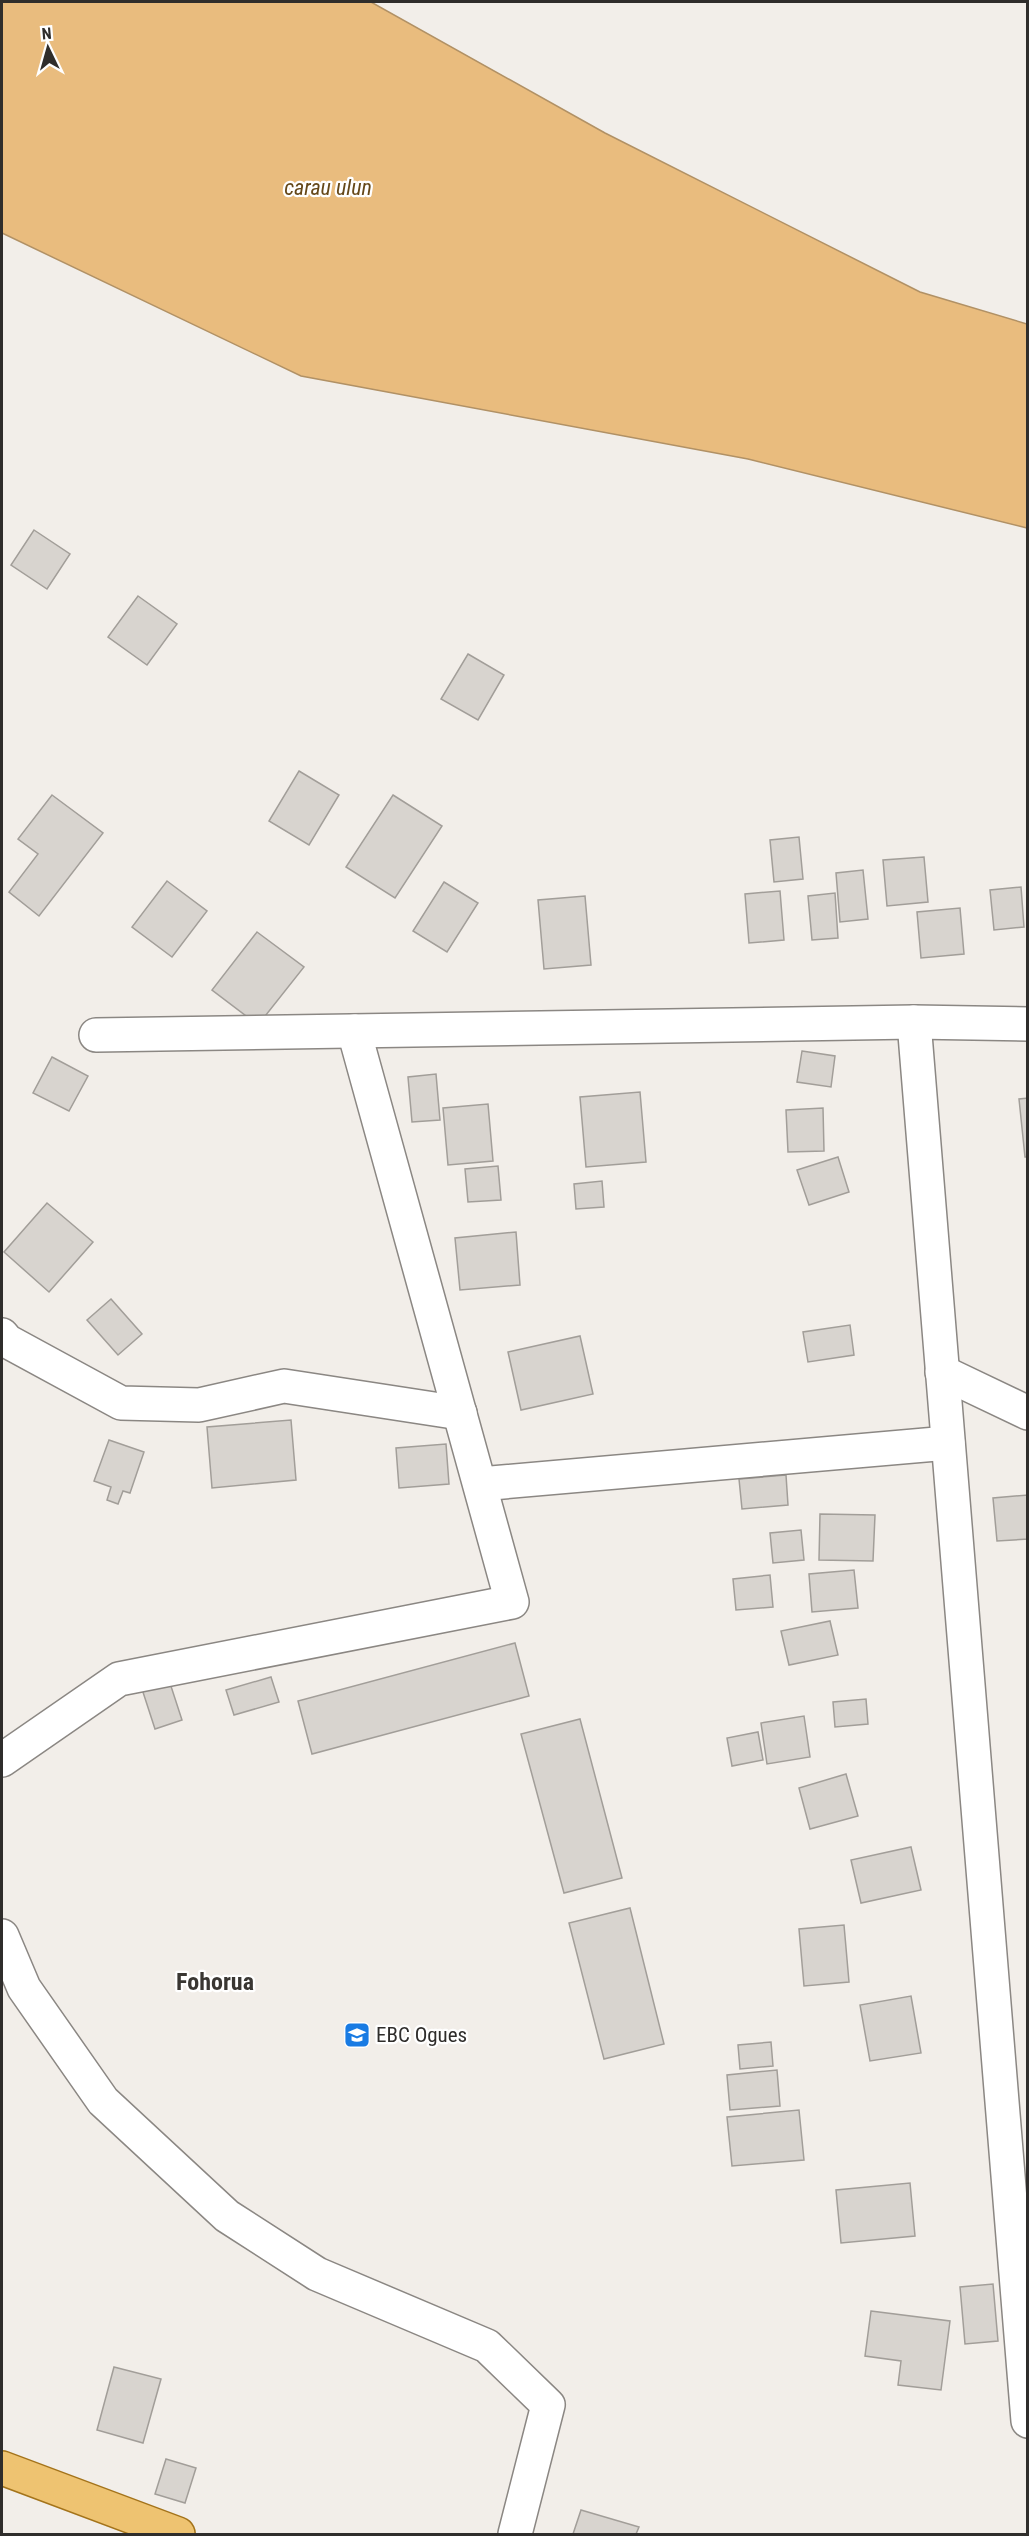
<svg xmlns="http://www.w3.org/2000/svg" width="1029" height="2536" font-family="'Roboto Condensed',sans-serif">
<rect width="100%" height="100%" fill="#f2eee9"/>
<path fill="#e9bc7e" stroke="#b19165" stroke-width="1.5" d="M 2,2 L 371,2 L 605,133 L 920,292 L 1027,324 L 1027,528 L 748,459 L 301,376 L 2,233 Z"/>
<g fill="#d8d4cf" stroke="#a29e99" stroke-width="1.5">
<path d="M 34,530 L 70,554 L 47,589 L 11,565 Z"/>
<path d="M 138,596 L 177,624 L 147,665 L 108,637 Z"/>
<path d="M 468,654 L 504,675 L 478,720 L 441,699 Z"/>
<path d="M 299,771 L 339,795 L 309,845 L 269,821 Z"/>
<path d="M 52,795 L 103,833 L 39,916 L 9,892 L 38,854 L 18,839 Z"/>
<path d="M 393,795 L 442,826 L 395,898 L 346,867 Z"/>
<path d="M 799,837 L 803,879 L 774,882 L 770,840 Z"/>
<path d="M 924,857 L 928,902 L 887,906 L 883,860 Z"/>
<path d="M 863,870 L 868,919 L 840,922 L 836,873 Z"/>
<path d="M 167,881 L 207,911 L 172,957 L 132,927 Z"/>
<path d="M 444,882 L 478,903 L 447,952 L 413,931 Z"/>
<path d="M 1021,887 L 1024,927 L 994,930 L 990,890 Z"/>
<path d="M 780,891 L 784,940 L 749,943 L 745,894 Z"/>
<path d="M 835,893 L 838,938 L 812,940 L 808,896 Z"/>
<path d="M 585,896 L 591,965 L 544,969 L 538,900 Z"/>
<path d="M 960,908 L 964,954 L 921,958 L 917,912 Z"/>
<path d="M 257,932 L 304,967 L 258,1025 L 212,990 Z"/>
<path d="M 802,1051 L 835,1056 L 831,1087 L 797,1082 Z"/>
<path d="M 52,1057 L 88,1076 L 69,1111 L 33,1093 Z"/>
<path d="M 436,1074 L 440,1120 L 412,1122 L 408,1077 Z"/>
<path d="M 640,1092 L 646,1162 L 586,1167 L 580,1097 Z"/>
<path d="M 1028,1098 L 1028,1157 L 1025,1157 L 1019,1099 Z"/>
<path d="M 488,1104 L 493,1161 L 448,1165 L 443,1108 Z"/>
<path d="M 823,1108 L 824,1151 L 788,1152 L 786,1110 Z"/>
<path d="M 838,1157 L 849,1192 L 809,1205 L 797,1170 Z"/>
<path d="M 498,1166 L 501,1200 L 468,1202 L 465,1169 Z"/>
<path d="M 602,1181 L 604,1207 L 576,1209 L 574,1184 Z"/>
<path d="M 47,1203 L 93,1242 L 49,1292 L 4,1252 Z"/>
<path d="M 516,1232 L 520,1285 L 460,1290 L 455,1238 Z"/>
<path d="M 111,1299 L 142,1334 L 118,1355 L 87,1320 Z"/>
<path d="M 850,1325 L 854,1355 L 808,1362 L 803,1332 Z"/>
<path d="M 580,1336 L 593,1394 L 521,1410 L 508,1352 Z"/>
<path d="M 291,1420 L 296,1480 L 212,1488 L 207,1427 Z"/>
<path d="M 109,1440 L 144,1452 L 130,1493 L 123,1491 L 118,1504 L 107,1500 L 111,1487 L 94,1481 Z"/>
<path d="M 446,1444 L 449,1484 L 399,1488 L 396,1448 Z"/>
<path d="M 786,1475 L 788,1505 L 742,1509 L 739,1479 Z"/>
<path d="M 1028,1495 L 1028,1539 L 997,1541 L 993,1498 Z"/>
<path d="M 820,1514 L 875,1515 L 873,1561 L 819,1560 Z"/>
<path d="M 801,1530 L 804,1560 L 773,1563 L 770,1533 Z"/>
<path d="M 854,1570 L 858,1608 L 812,1612 L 809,1574 Z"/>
<path d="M 770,1575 L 773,1607 L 736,1610 L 733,1579 Z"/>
<path d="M 830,1621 L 838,1655 L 789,1665 L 781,1631 Z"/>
<path d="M 515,1643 L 529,1696 L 312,1754 L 298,1701 Z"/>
<path d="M 168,1677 L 182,1720 L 155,1729 L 141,1686 Z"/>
<path d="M 271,1677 L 279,1702 L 234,1715 L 226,1690 Z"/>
<path d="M 866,1699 L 868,1724 L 835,1727 L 833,1702 Z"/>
<path d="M 804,1716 L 810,1757 L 767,1764 L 761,1723 Z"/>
<path d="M 580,1719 L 622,1878 L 564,1893 L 521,1734 Z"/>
<path d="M 758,1732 L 763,1760 L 732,1766 L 727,1738 Z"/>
<path d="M 846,1774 L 858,1816 L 810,1829 L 799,1788 Z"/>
<path d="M 911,1847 L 921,1890 L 861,1903 L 851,1860 Z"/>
<path d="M 630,1908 L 664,2044 L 604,2059 L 569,1923 Z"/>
<path d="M 844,1925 L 849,1982 L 804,1986 L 799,1929 Z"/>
<path d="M 911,1996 L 921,2053 L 870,2061 L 860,2005 Z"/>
<path d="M 771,2042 L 773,2066 L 740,2069 L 738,2045 Z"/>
<path d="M 777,2070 L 780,2106 L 730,2110 L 727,2075 Z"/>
<path d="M 799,2110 L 804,2160 L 732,2166 L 727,2117 Z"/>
<path d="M 910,2183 L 915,2236 L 841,2243 L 836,2190 Z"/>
<path d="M 993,2284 L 998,2341 L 965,2344 L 960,2287 Z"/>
<path d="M 871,2311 L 950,2321 L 941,2390 L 898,2385 L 901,2361 L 865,2356 Z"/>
<path d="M 114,2367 L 161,2379 L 143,2443 L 97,2430 Z"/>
<path d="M 166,2459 L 196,2468 L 185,2503 L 155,2494 Z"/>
<path d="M 581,2510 L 639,2527 L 636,2534 L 573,2534 Z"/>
</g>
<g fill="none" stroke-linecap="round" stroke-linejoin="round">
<defs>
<g id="minor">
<path d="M 914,1022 L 1028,2421"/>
<path d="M 96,1035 L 914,1022 L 1028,1024"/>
<path d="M 2,1335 L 7,1341 L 121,1403 L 199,1405 L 284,1386 L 460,1413"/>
<path d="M 942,1372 L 1028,1413"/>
<path d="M 480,1484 L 948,1443"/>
<path d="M 2,1760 L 119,1679 L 512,1602 L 354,1031"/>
<path d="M 2,1936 L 24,1988 L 103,2101 L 227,2216 L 317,2274 L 487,2346 L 548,2405 L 515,2534"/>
</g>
<path id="major" d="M 2,2468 L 178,2534"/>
</defs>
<use href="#minor" stroke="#8b8783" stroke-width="36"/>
<use href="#major" stroke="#a4741b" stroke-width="36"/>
<use href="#minor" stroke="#fff" stroke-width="33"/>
<use href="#major" stroke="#eec371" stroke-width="33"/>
</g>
<defs>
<symbol id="school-square" viewBox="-11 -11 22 22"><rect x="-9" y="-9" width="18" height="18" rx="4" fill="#197be3" stroke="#fff"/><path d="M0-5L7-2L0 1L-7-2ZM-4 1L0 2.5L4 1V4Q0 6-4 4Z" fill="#fff"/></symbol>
</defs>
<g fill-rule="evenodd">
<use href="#school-square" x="342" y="2020" width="30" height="30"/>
</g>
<g text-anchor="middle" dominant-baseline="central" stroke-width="4.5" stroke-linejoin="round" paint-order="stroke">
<g font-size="21" fill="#2f2d2b" stroke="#fff" text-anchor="start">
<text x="376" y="2035">EBC Ogues</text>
</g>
<g font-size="22" font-style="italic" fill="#664819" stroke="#fff">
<text x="328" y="187">carau ulun</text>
</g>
<g font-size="24" font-weight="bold" fill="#393632" stroke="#fff">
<text x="215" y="1982">Fohorua</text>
</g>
</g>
<rect width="1029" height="2536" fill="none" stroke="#2f2d2b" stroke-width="6"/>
<g transform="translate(48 48) rotate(355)" stroke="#ffffff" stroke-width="4.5" paint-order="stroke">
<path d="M0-4.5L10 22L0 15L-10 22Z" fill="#2f2d2b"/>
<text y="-9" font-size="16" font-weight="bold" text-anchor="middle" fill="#2f2d2b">N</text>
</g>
</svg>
